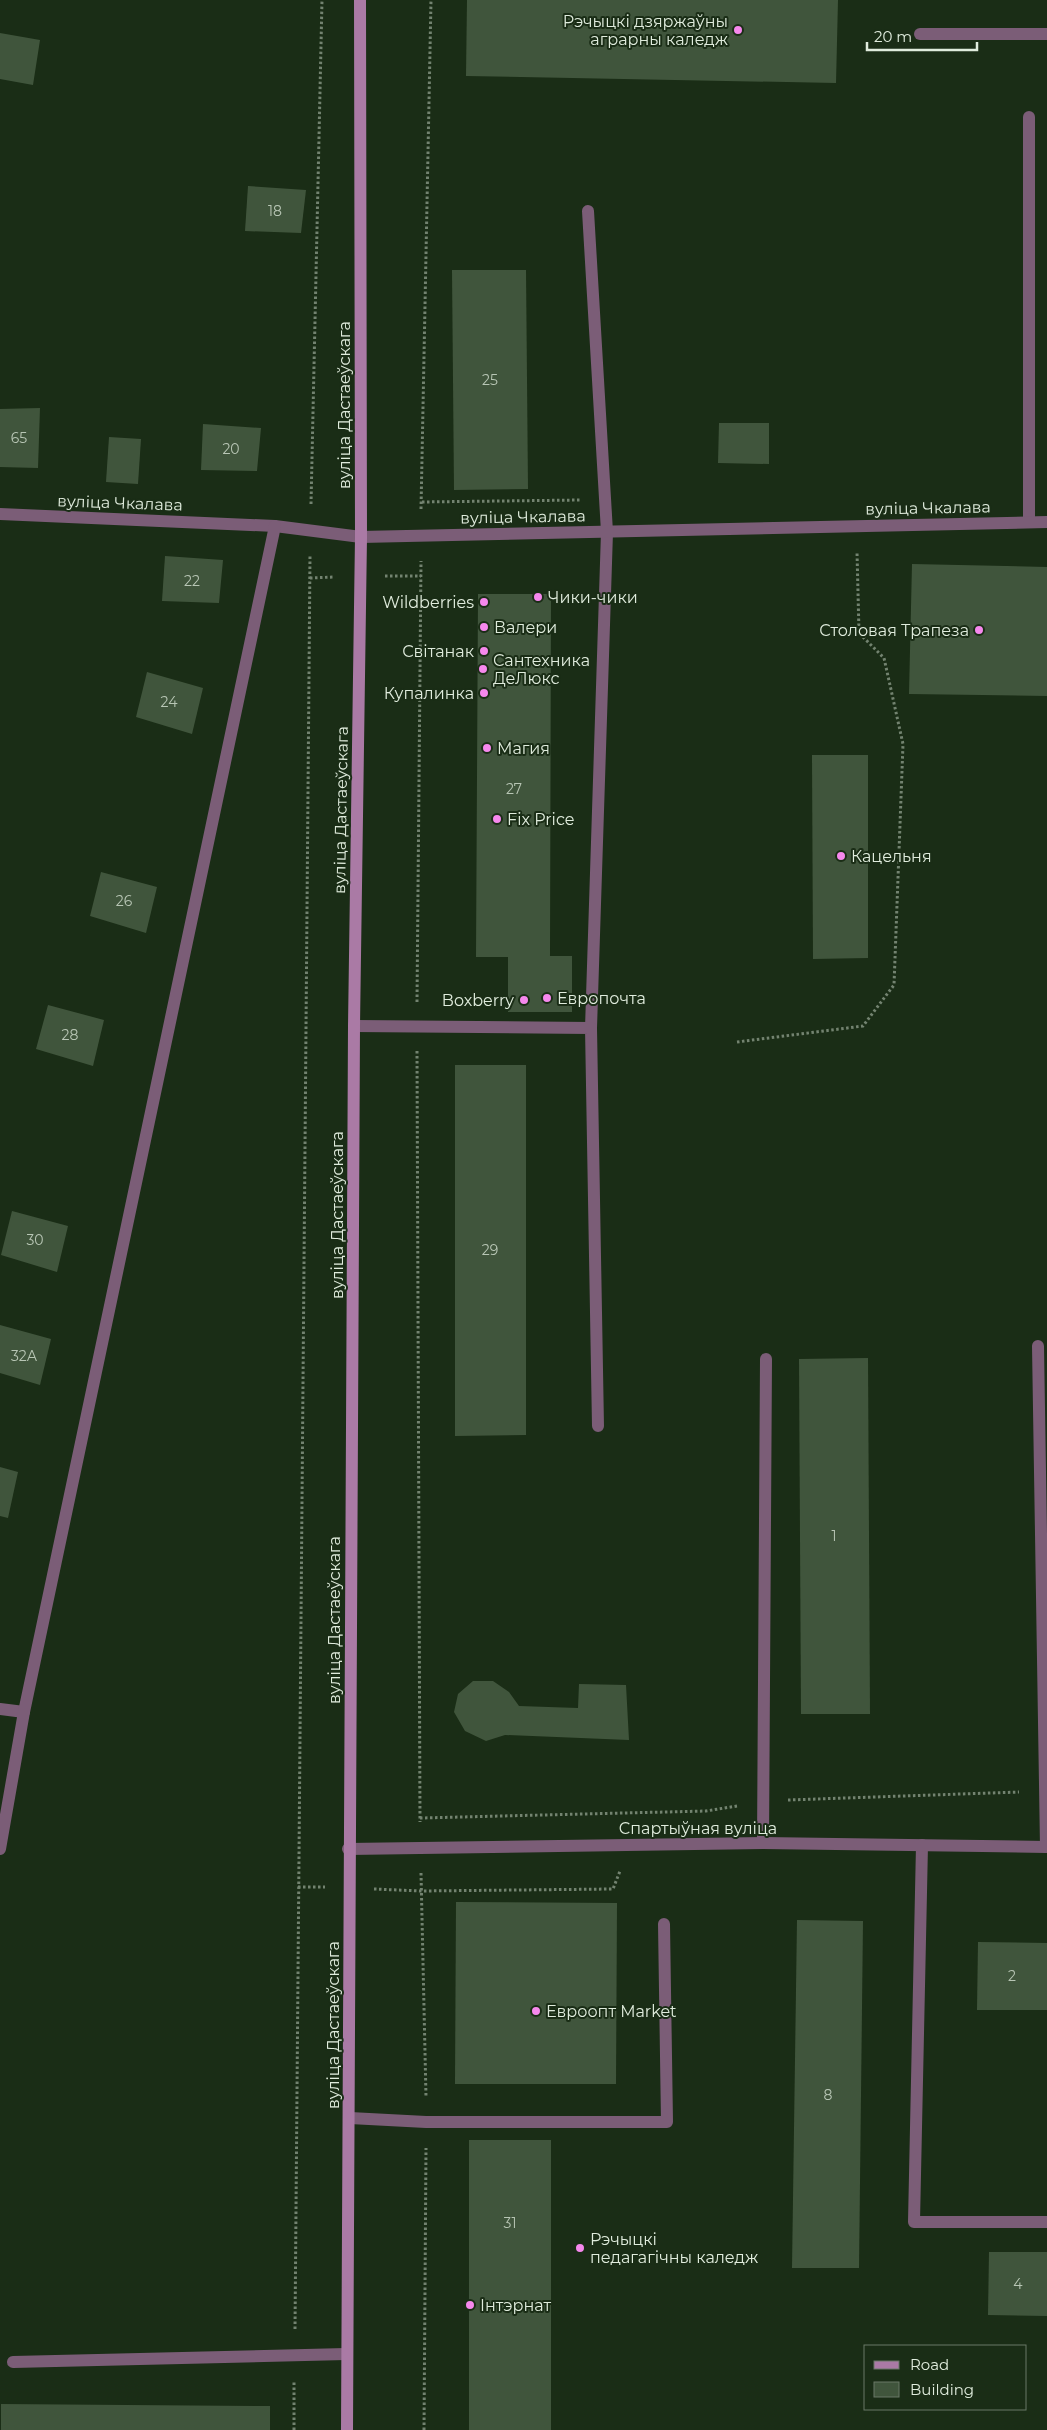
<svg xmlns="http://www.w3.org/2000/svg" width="1047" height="2430" font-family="Montserrat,sans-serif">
<rect width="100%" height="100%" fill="#1a2d16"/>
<g fill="#40553c">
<path d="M 467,0 L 838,0 L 836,83 L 466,76 Z"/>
<path d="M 0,33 L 40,40 L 33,85 L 0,79 Z"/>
<path d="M 248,186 L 306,190 L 301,233 L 245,231 Z"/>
<path d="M 452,270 L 526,270 L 528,489 L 454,490 Z"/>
<path d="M 40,408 L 38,468 L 0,467 L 0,409 Z"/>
<path d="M 719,423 L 769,423 L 769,464 L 718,463 Z"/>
<path d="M 203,424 L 261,428 L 257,471 L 201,470 Z"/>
<path d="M 109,437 L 141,439 L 138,484 L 106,482 Z"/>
<path d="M 165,556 L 223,560 L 219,603 L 162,601 Z"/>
<path d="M 912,564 L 1047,567 L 1047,696 L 909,694 Z"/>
<path d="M 478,594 L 551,594 L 550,956 L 572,956 L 572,1012 L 508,1012 L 508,957 L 476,957 Z"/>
<path d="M 147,672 L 203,688 L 192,734 L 136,717 Z"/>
<path d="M 812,755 L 868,755 L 868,958 L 813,959 Z"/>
<path d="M 101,872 L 157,887 L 146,933 L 90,916 Z"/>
<path d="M 48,1005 L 104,1020 L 93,1066 L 36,1049 Z"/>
<path d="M 455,1065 L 526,1065 L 526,1435 L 455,1436 Z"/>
<path d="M 12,1211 L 68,1226 L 57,1272 L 1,1255 Z"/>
<path d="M 0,1325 L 51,1339 L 40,1385 L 0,1373 Z"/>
<path d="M 868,1358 L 870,1714 L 801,1714 L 799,1359 Z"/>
<path d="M 0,1467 L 18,1472 L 8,1518 L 0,1516 Z"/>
<path d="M 473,1681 L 493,1681 L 509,1692 L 519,1706 L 578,1708 L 579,1684 L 626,1685 L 629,1740 L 505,1735 L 486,1741 L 465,1731 L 454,1712 L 458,1694 Z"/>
<path d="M 456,1902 L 617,1903 L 616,2084 L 455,2084 Z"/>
<path d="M 797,1920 L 863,1921 L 859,2268 L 792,2268 Z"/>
<path d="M 978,1942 L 1047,1943 L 1047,2010 L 977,2010 Z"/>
<rect x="469" y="2140" width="82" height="290"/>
<path d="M 989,2252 L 1047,2252 L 1047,2316 L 988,2315 Z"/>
<path d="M 1,2404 L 270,2406 L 270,2430 L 1,2430 Z"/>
</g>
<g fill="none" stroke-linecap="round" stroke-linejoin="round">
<g stroke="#738370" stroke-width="3" stroke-dasharray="2.5 2.5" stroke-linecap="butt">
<path d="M 422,502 L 581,500"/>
<path d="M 311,504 L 322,0"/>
<path d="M 421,509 L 431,0"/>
<path d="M 385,576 L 421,576"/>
<path d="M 310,578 L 334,577"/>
<path d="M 417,1002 L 421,561"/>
<path d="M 737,1042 L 863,1026 L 894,985 L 903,744 L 884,658 L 859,633 L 857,552"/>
<path d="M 417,1051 L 420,1822"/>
<path d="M 788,1800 L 1019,1792"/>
<path d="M 420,1818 L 706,1811 L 737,1806"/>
<path d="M 421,1873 L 426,2097"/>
<path d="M 298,1887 L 325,1887"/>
<path d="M 374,1889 L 421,1891 L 613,1889 L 620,1871"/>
<path d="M 295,2329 L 310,556"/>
<path d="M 294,2430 L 294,2381"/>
<path d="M 424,2430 L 426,2148"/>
</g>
<g stroke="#7b5d77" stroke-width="12">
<path d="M 920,34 L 1047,34"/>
<path d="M 1029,117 L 1029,522"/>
<path d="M 588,211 L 607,532 L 591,1028"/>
<path d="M 354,1026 L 591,1028 L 598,1426"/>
<path d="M 1038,1346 L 1046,1847"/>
<path d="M 763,1843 L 766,1359"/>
<path d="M 922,1845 L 914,2222 L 1047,2222"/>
<path d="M 350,2118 L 426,2122 L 667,2122 L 664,1924"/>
<path d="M 13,2362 L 346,2354"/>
</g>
<g stroke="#7b5d77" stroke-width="12">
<path d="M 0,514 L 275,526 L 361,537 L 1047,522"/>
<path d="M 0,1709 L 24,1712"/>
<path d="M 0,1849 L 24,1712 L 275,526"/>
<path d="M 348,1849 L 763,1843 L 1047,1847"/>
</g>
<path stroke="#aa7aa5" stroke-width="12" d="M 347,2430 L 354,1026 L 361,537 L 360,0"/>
</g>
<g fill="#f688ed" stroke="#1a2d16" stroke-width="2">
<circle cx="738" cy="30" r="5"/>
<circle cx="538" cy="597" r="5"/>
<circle cx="484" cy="602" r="5"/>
<circle cx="484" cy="627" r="5"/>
<circle cx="979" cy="630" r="5"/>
<circle cx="484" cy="651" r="5"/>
<circle cx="483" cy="669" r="5"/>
<circle cx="484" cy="693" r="5"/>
<circle cx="487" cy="748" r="5"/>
<circle cx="497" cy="819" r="5"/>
<circle cx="841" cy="856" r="5"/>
<circle cx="547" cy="998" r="5"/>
<circle cx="524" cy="1000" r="5"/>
<circle cx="536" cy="2011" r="5"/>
<circle cx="580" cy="2248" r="5"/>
<circle cx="470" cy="2305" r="5"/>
</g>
<g text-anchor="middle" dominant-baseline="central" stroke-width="4" stroke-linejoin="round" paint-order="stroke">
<g font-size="14" fill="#b8c6b5">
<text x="275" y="211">18</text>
<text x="490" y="380">25</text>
<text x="19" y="438">65</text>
<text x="231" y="449">20</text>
<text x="192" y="581">22</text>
<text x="169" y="702">24</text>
<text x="514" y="789">27</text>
<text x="124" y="901">26</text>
<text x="70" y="1035">28</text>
<text x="35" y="1240">30</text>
<text x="490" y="1250">29</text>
<text x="24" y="1356">32А</text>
<text x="834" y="1536">1</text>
<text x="1012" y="1976">2</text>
<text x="828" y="2095">8</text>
<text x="510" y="2223">31</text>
<text x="1018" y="2284">4</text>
</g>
<g font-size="16" fill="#e0ecdd" stroke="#1a2d16" text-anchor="start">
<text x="728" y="21" text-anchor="end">Рэчыцкі дзяржаўны<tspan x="728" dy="18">аграрны каледж</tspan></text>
<text x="548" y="597">Чики-чики</text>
<text x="474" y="602" text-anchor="end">Wildberries</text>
<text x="494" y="627">Валери</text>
<text x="969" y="630" text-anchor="end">Столовая Трапеза</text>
<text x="474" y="651" text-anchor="end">Світанак</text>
<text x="493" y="660">Сантехника<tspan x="493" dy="18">ДеЛюкс</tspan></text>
<text x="474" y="693" text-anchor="end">Купалинка</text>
<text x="497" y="748">Магия</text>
<text x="507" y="819">Fix Price</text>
<text x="851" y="856">Кацельня</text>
<text x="557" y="998">Европочта</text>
<text x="514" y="1000" text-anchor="end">Boxberry</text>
<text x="546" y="2011">Евроопт Market</text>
<text x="590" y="2239">Рэчыцкі<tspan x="590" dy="18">педагагічны каледж</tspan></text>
<text x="480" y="2305">Інтэрнат</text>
</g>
<g font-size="16" fill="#e0ecdd" stroke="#1a2d16">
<text transform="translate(344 405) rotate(-90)">вуліца Дастаеўскага</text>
<text transform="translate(120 503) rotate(2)">вуліца Чкалава</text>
<text transform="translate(928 508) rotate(-1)">вуліца Чкалава</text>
<text transform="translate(523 517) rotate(-1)">вуліца Чкалава</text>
<text transform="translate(341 810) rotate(-89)">вуліца Дастаеўскага</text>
<text transform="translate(337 1215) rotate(-90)">вуліца Дастаеўскага</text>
<text transform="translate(334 1620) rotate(-90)">вуліца Дастаеўскага</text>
<text x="698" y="1828">Спартыўная вуліца</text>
<text transform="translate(333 2025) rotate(-90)">вуліца Дастаеўскага</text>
</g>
</g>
<rect x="864" y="2345" width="162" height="65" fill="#1a2d16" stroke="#697966"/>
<rect x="874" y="2361" width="25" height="8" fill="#aa7aa5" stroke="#697966"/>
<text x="910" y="2370" font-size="15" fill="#e0ecdd">Road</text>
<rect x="874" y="2382" width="25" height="15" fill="#40553c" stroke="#697966"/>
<text x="910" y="2395" font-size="15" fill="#e0ecdd">Building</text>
<path d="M867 42v8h110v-8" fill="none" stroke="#e0ecdd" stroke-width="2.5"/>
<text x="874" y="42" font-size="15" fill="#e0ecdd" stroke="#1a2d16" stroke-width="4" paint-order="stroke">20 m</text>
</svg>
